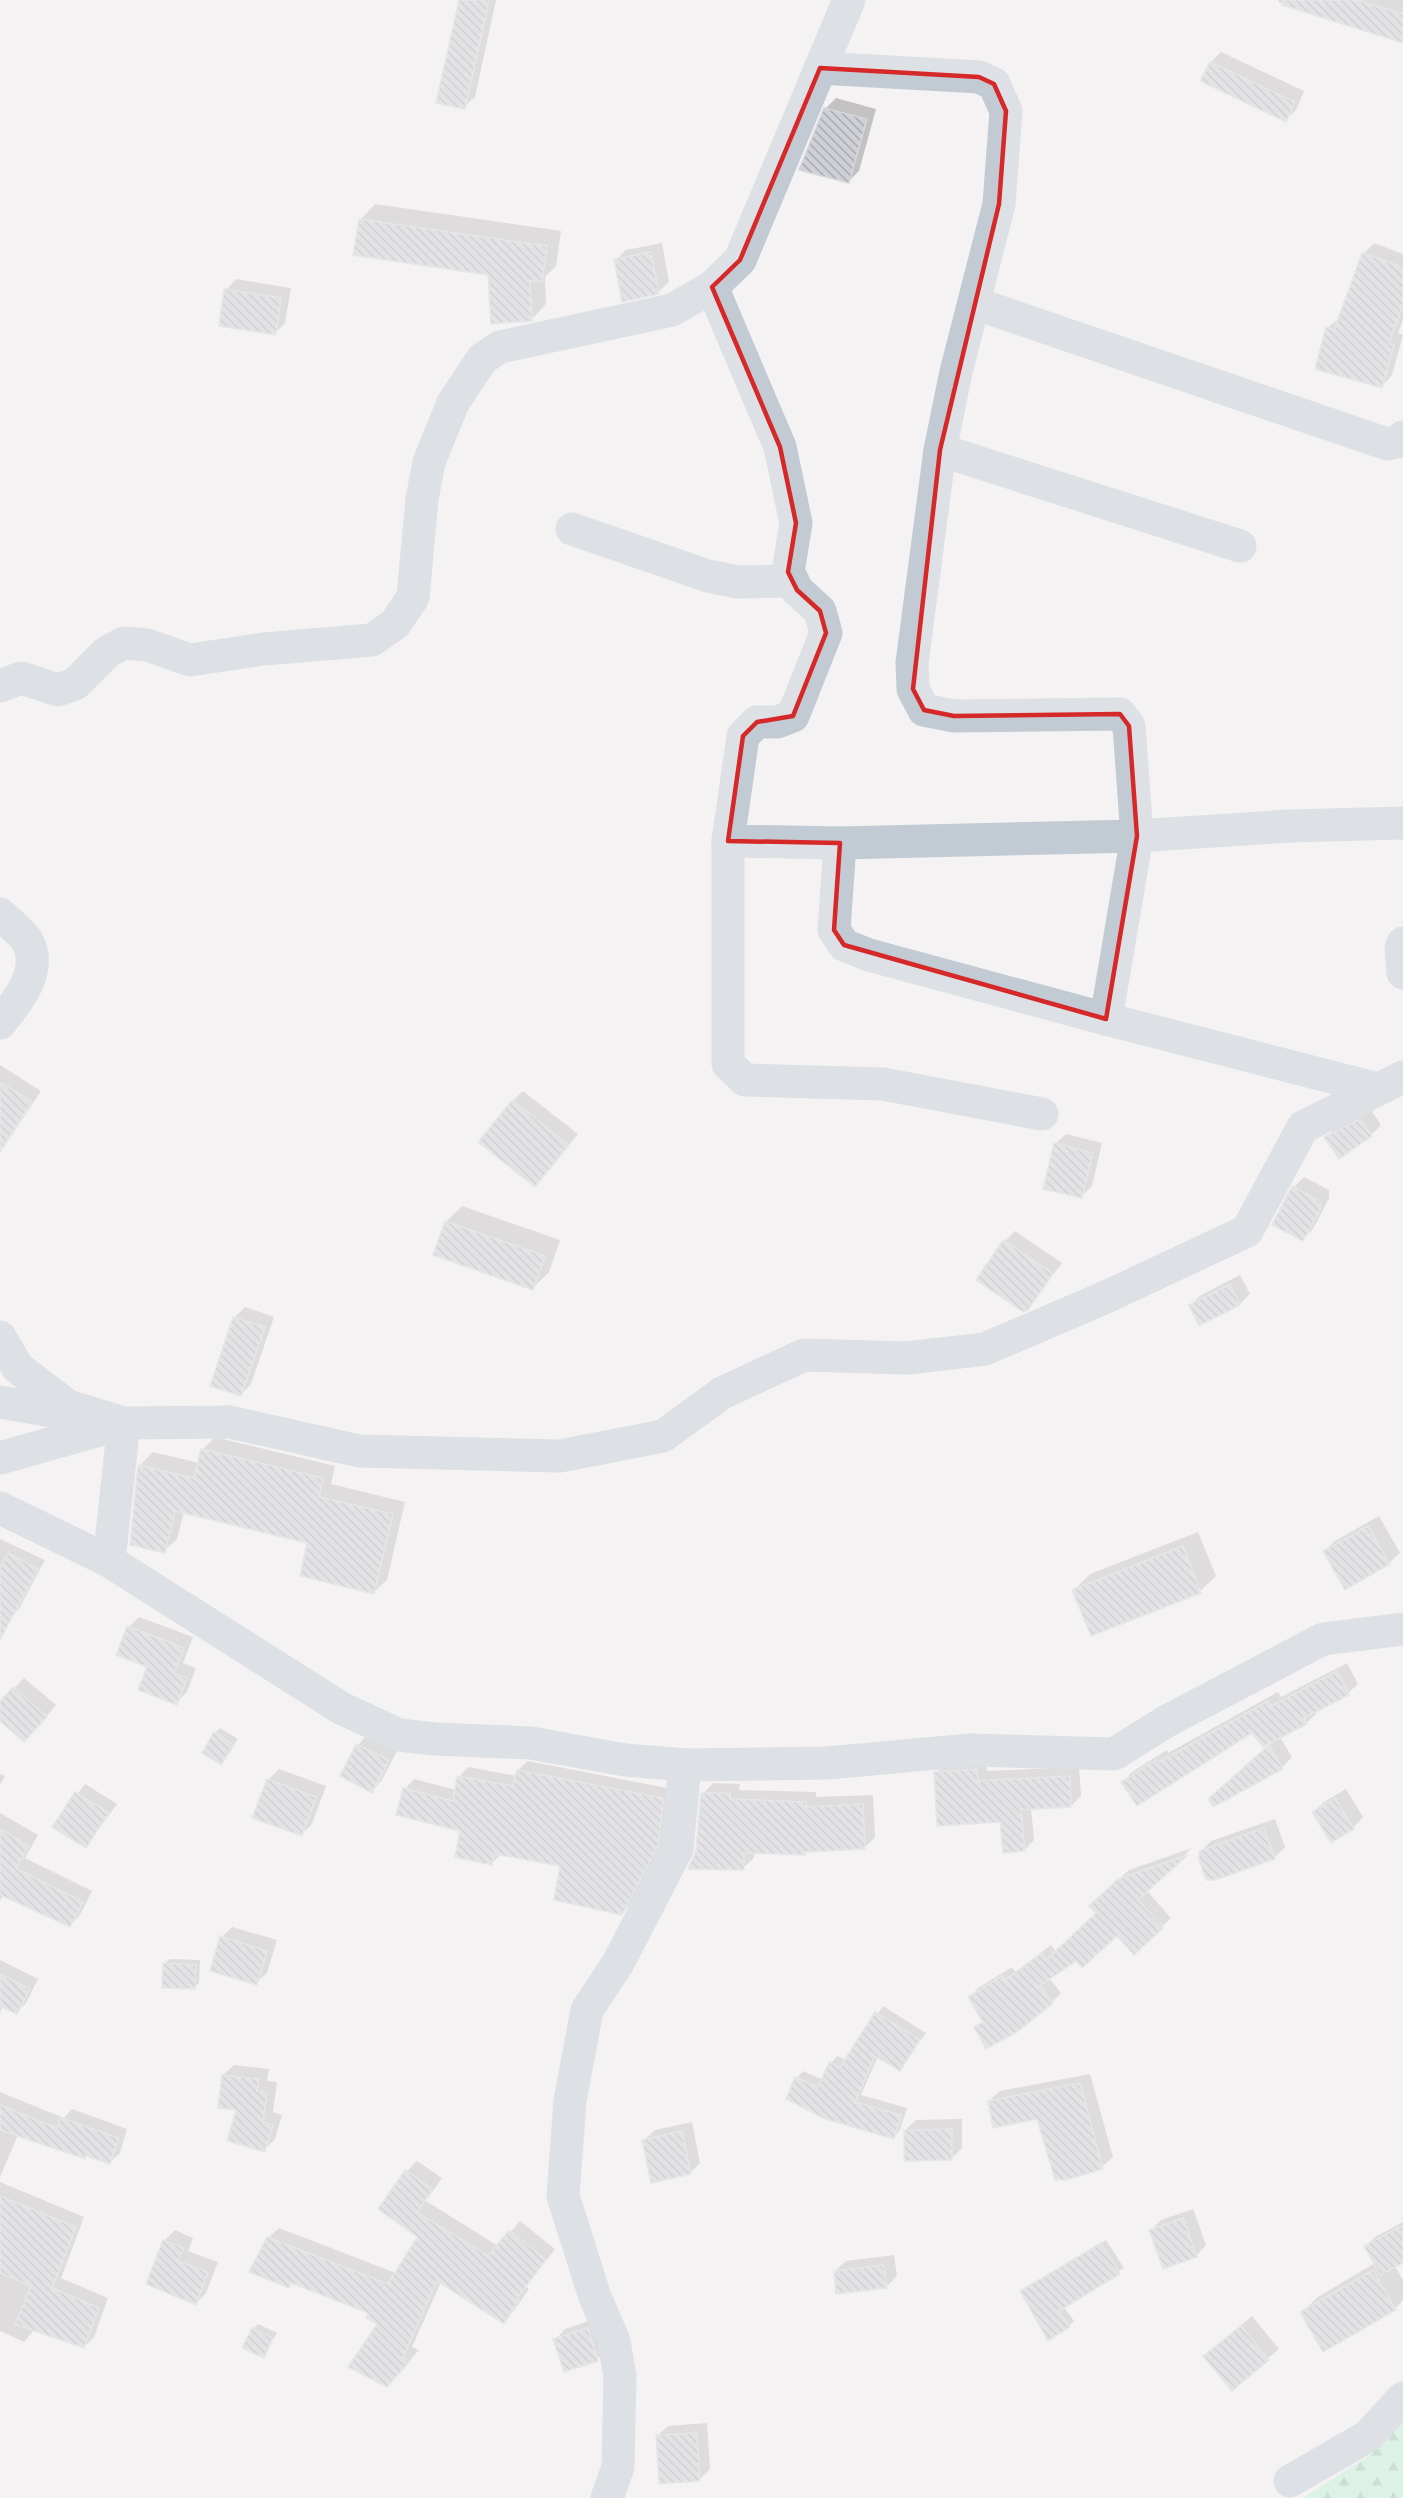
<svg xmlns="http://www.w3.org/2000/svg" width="1403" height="2498" font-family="'Open Sans',sans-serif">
<defs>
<pattern id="forest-firs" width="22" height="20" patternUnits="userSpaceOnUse" patternTransform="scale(1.5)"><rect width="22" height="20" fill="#c0f1d8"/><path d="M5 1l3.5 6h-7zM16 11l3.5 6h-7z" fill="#9ec6b3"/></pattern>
<pattern id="building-back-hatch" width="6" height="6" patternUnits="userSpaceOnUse" patternTransform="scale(1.5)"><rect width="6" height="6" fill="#ced0d6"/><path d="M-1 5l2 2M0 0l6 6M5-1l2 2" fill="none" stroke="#a9abb1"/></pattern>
</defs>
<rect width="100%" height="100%" fill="#f4f2f2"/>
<path fill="url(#forest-firs)" d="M 1403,2420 L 1403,2498 L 1303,2498 L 1370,2455 Z"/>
<g fill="#0003">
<path d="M 461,0 L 496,0 L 475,97 L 464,107 Z"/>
<path d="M 1279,0 L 1403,0 L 1403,42 L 1278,2 Z"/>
<path d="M 1221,52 L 1304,91 L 1296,110 L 1285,120 L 1202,80 L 1211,62 Z"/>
<path d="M 836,98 L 876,109 L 859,171 L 849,181 L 825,109 Z"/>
<path d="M 375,204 L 561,231 L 556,266 L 545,277 L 546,304 L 531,320 L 490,273 L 360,220 Z"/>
<path d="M 662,243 L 669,282 L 658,292 L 616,260 L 626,250 Z"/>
<path d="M 1374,243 L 1403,254 L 1403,320 L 1398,333 L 1403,335 L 1392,375 L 1382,386 L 1327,328 L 1340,318 L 1363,254 Z"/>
<path d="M 236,279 L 291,288 L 285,323 L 275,333 L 226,290 Z"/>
<path d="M 0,1065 L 41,1091 L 0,1153 Z"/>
<path d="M 523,1091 L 578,1134 L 535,1185 L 513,1101 Z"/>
<path d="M 1371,1110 L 1381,1125 L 1371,1135 L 1326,1138 L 1336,1127 Z"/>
<path d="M 1066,1134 L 1102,1143 L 1092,1186 L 1081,1197 L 1055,1144 Z"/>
<path d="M 1304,1177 L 1329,1190 L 1329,1198 L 1313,1229 L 1303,1239 L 1294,1187 Z"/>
<path d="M 462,1206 L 560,1240 L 549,1272 L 533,1288 L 446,1222 Z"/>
<path d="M 1015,1231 L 1062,1263 L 1027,1309 L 1005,1241 Z"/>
<path d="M 1240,1275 L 1250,1294 L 1240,1304 L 1190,1305 L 1201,1295 Z"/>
<path d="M 245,1307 L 274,1317 L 251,1384 L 241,1395 L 234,1318 Z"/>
<path d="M 215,1437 L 335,1466 L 331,1484 L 405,1502 L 387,1580 L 374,1592 L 309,1542 L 184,1512 L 177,1539 L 164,1551 L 131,1544 L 140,1465 L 153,1452 L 199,1463 L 202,1450 Z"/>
<path d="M 1379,1516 L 1400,1553 L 1389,1563 L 1324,1551 L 1335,1541 Z"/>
<path d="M 1198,1532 L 1216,1576 L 1200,1591 L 1091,1634 L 1074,1590 L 1090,1574 Z"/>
<path d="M 0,1539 L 45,1560 L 19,1609 L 11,1618 L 0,1612 Z"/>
<path d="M 139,1617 L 193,1637 L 183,1663 L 196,1668 L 187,1692 L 176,1703 L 149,1666 L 129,1627 Z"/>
<path d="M 1347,1663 L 1358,1684 L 1348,1693 L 1315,1711 L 1316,1714 L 1306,1723 L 1280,1737 L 1292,1757 L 1282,1767 L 1220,1788 L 1273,1742 L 1252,1731 L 1123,1782 L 1132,1772 L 1167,1750 L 1168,1753 L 1278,1692 L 1281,1697 Z"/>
<path d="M 24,1678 L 56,1705 L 35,1730 L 0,1719 L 0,1704 Z"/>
<path d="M 220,1728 L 238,1739 L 221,1763 L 215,1733 Z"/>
<path d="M 368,1734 L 398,1749 L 382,1780 L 372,1791 L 342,1776 L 358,1745 Z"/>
<path d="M 986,1760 L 987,1771 L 1079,1767 L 1081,1796 L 1071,1806 L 1031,1808 L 1034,1840 L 1024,1850 L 1001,1820 L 936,1773 L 946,1763 Z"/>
<path d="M 528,1761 L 672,1789 L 667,1833 L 631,1904 L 621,1914 L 562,1865 L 501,1854 L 492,1863 L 462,1830 L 405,1789 L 414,1779 L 456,1790 L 459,1777 L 468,1767 L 517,1776 L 518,1770 Z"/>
<path d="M 279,1769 L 326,1786 L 312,1824 L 302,1834 L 268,1780 Z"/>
<path d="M 0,1774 L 5,1776 L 0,1785 Z"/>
<path d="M 713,1783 L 740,1784 L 739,1790 L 816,1792 L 816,1797 L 873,1795 L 875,1837 L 864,1848 L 808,1851 L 804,1854 L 754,1852 L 754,1858 L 743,1868 L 697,1851 L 703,1794 Z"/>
<path d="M 85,1784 L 117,1804 L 86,1847 L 54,1826 Z"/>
<path d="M 1346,1789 L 1363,1817 L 1353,1828 L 1314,1812 L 1324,1802 Z"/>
<path d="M 0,1813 L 38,1835 L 25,1858 L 92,1891 L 80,1915 L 70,1926 L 4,1894 L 0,1901 Z"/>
<path d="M 1275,1819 L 1285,1847 L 1274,1858 L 1201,1851 L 1211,1841 Z"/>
<path d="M 1192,1848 L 1146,1890 L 1171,1918 L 1135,1952 L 1117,1933 L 1049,1978 L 1061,1993 L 1052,2002 L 976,2028 L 984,2020 L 970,1997 L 978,1988 L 1012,1967 L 1015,1972 L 1051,1945 L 1056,1952 L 1097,1913 L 1100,1897 L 1129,1870 Z"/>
<path d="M 232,1927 L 277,1940 L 267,1973 L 256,1983 L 222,1937 Z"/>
<path d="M 170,1959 L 200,1960 L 199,1983 L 194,1988 L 165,1963 Z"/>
<path d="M 0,1960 L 38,1979 L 26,2003 L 16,2013 L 3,2006 L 0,2012 Z"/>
<path d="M 883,2006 L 926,2033 L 900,2069 L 878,2056 L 861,2095 L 907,2108 L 900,2130 L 894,2137 L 797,2078 L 803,2071 L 823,2080 L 831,2063 L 837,2056 L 847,2060 Z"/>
<path d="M 234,2065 L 269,2069 L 267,2081 L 277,2082 L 273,2112 L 282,2115 L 275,2139 L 264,2150 L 223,2075 Z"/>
<path d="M 1090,2074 L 1113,2157 L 1102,2167 L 1038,2117 L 989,2101 L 1000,2091 Z"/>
<path d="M 0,2092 L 64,2118 L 72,2109 L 127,2129 L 120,2153 L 110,2162 L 18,2135 L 0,2177 Z"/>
<path d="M 962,2119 L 962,2148 L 952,2158 L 905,2130 L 916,2120 Z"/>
<path d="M 692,2122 L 700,2163 L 690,2173 L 644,2140 L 655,2130 Z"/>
<path d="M 417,2161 L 442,2178 L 426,2201 L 498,2246 L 520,2221 L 555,2249 L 526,2287 L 529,2289 L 514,2311 L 503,2322 L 441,2282 L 412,2347 L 419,2350 L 397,2375 L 380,2323 L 370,2312 L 293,2282 L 288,2286 L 268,2238 L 279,2228 L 396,2273 L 420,2237 L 407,2171 Z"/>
<path d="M 0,2182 L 84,2217 L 61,2278 L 108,2298 L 94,2337 L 84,2347 L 35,2329 L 24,2342 L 0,2331 Z"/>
<path d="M 1193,2209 L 1206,2245 L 1196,2256 L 1151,2231 L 1161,2220 Z"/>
<path d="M 1403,2222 L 1403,2261 L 1395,2266 L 1403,2280 L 1403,2300 L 1395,2309 L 1302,2312 L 1318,2297 L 1375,2263 L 1366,2246 L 1375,2237 Z"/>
<path d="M 175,2230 L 193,2238 L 188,2251 L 218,2262 L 206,2293 L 196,2304 L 164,2241 Z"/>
<path d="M 1106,2240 L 1124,2268 L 1064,2307 L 1074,2321 L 1069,2326 L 1022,2291 Z"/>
<path d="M 894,2255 L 897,2276 L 886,2287 L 835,2271 L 846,2261 Z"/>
<path d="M 1252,2316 L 1279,2349 L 1232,2388 L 1205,2356 Z"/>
<path d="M 598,2318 L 608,2349 L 597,2359 L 555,2340 L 565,2329 Z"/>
<path d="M 258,2324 L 277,2333 L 263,2356 L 253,2329 Z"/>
<path d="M 707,2423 L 710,2469 L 700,2479 L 657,2436 L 668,2426 Z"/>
</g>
<g fill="url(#building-back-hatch)" stroke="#d6d7dd" stroke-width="1.5">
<path d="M 459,0 L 489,0 L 465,109 L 436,103 Z"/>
<path d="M 1283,0 L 1357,0 L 1403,14 L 1403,43 L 1282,5 Z"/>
<path d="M 1210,62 L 1295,102 L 1286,122 L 1200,81 Z"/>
<path d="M 824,108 L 867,119 L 849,183 L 799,170 Z"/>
<path d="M 359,219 L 547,246 L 542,282 L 530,281 L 532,321 L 491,324 L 488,275 L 353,255 Z"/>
<path d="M 651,252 L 659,294 L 622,302 L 614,259 Z"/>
<path d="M 1362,253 L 1403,267 L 1403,304 L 1389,344 L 1394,345 L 1382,388 L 1315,369 L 1326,327 L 1334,330 Z"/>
<path d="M 224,289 L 281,298 L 276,335 L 219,326 Z"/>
<path d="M 0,1082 L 32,1102 L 0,1151 Z"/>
<path d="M 512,1100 L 569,1145 L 535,1187 L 478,1142 Z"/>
<path d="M 1360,1119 L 1372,1136 L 1339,1159 L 1324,1137 Z"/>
<path d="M 1054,1143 L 1093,1153 L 1082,1198 L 1043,1189 Z"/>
<path d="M 1292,1186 L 1320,1201 L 1320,1210 L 1303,1241 L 1272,1225 Z"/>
<path d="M 445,1221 L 545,1256 L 533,1290 L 433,1255 Z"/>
<path d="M 1003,1240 L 1053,1274 L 1028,1310 L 1023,1312 L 976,1280 Z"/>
<path d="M 1230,1284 L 1240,1305 L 1199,1326 L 1189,1305 Z"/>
<path d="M 233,1317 L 265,1327 L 241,1396 L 210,1386 Z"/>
<path d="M 201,1449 L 323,1478 L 319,1497 L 393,1514 L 374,1594 L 300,1576 L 307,1543 L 175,1511 L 165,1553 L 130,1545 L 138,1465 L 194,1478 Z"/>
<path d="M 1368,1526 L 1390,1564 L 1345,1590 L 1323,1551 Z"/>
<path d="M 1183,1546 L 1201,1593 L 1091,1636 L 1072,1590 Z"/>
<path d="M 8,1553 L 38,1569 L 0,1640 L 0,1568 Z"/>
<path d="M 127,1626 L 184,1648 L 174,1673 L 187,1678 L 177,1705 L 138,1690 L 147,1667 L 116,1655 Z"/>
<path d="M 1337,1671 L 1349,1695 L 1304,1718 L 1307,1724 L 1263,1747 L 1252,1733 L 1137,1806 L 1121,1782 L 1157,1759 L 1159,1762 L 1268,1701 L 1271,1706 Z"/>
<path d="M 13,1687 L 47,1717 L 24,1742 L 0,1721 L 0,1701 Z"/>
<path d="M 214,1732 L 234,1745 L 221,1765 L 202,1753 Z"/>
<path d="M 356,1744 L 389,1760 L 372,1793 L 340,1776 Z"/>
<path d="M 1269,1745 L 1283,1769 L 1213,1807 L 1208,1799 Z"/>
<path d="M 977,1769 L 978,1781 L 1070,1776 L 1071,1807 L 1021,1810 L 1025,1851 L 1003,1853 L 1000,1822 L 937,1826 L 934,1772 Z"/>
<path d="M 517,1770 L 663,1798 L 659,1844 L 622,1915 L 554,1900 L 560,1866 L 494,1854 L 492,1865 L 455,1857 L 460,1831 L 396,1815 L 403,1788 L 453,1801 L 457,1776 L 513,1786 Z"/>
<path d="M 267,1779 L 316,1797 L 302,1836 L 252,1818 Z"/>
<path d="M 75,1792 L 109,1813 L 86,1848 L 52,1827 Z"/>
<path d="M 701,1793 L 730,1793 L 730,1799 L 806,1802 L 806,1807 L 863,1804 L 865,1849 L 805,1852 L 805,1855 L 744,1853 L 744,1870 L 688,1869 L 696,1851 Z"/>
<path d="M 1335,1798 L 1354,1829 L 1331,1843 L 1312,1812 Z"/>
<path d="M 1264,1828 L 1275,1859 L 1215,1880 L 1206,1880 L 1199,1860 L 1199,1851 Z"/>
<path d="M 0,1829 L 29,1846 L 16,1868 L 83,1902 L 70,1927 L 0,1895 Z"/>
<path d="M 1188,1855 L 1138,1900 L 1163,1928 L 1134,1955 L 1117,1936 L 1082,1968 L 1076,1961 L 1040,1986 L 1053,2003 L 1017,2032 L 986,2049 L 974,2027 L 983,2022 L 968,1997 L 1003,1975 L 1005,1980 L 1042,1953 L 1046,1960 L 1096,1913 L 1089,1906 L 1118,1879 Z"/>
<path d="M 220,1936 L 267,1951 L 257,1985 L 210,1971 Z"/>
<path d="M 163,1963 L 196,1965 L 195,1989 L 162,1988 Z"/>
<path d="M 0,1974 L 30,1989 L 17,2014 L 0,2006 Z"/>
<path d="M 875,2012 L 920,2040 L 900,2071 L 875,2056 L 855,2102 L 901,2115 L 894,2139 L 825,2119 L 786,2099 L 795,2077 L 818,2087 L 829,2062 L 840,2067 Z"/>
<path d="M 222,2075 L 259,2079 L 257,2091 L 267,2092 L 263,2122 L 273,2125 L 265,2152 L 227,2141 L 236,2110 L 218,2108 Z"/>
<path d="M 1080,2083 L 1103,2169 L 1065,2180 L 1055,2180 L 1037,2119 L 993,2128 L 988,2101 Z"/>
<path d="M 0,2105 L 57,2128 L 61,2118 L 119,2138 L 110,2164 L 86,2156 L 85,2159 L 0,2130 Z"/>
<path d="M 952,2129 L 952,2160 L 904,2161 L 904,2130 Z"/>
<path d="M 682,2131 L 691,2174 L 651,2183 L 642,2140 Z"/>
<path d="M 405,2170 L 433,2189 L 417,2212 L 488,2256 L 509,2230 L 546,2260 L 517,2298 L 519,2300 L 504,2324 L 437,2281 L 403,2357 L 410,2361 L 387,2387 L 348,2367 L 377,2324 L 366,2318 L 368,2313 L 291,2283 L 289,2288 L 249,2272 L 267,2237 L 388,2284 L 417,2237 L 378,2209 Z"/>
<path d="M 0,2196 L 76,2227 L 52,2288 L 99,2308 L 84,2348 L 15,2324 L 31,2286 L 0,2273 Z"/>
<path d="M 1183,2218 L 1197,2257 L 1163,2269 L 1149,2230 Z"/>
<path d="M 1403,2225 L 1403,2263 L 1380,2275 L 1364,2246 Z"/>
<path d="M 163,2240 L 184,2248 L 178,2261 L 208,2272 L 196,2305 L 146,2284 Z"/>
<path d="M 1101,2243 L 1120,2274 L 1059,2311 L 1070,2327 L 1048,2341 L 1020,2291 Z"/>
<path d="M 884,2265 L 887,2288 L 836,2294 L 834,2271 Z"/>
<path d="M 1373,2270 L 1396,2310 L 1323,2352 L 1300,2312 Z"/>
<path d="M 1241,2326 L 1269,2360 L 1232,2391 L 1203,2356 Z"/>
<path d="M 252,2328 L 273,2338 L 264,2358 L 242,2348 Z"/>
<path d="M 588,2328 L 598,2361 L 564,2372 L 553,2339 Z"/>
<path d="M 697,2433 L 700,2481 L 659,2484 L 656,2435 Z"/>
</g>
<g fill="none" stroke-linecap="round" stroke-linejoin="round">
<g stroke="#c2cad3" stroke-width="33">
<path d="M 820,68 L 979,77 L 994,84 L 1006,111 L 999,204 L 956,372 L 940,450 L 912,663 L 913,689 L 924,710 L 954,716 L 1120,714 L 1129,726 L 1137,836 L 1106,1019 L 869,955 L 844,945 L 834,930 L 840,843 L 1137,836 L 1290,826 L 1403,823"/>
<path d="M 712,287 L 780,447 L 796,523 L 788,572 L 797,590 L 820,611 L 826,633 L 793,716 L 777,722 L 757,722 L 743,736 L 728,841 L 840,843"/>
<path d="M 974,303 L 1387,444 L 1401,441 L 1403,437"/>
<path d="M 940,450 L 1240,546"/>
<path d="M 572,529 L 708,576 L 738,582 L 793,581"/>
<path d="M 0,686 L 21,678 L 58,690 L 75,684 L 107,652 L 124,643 L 147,645 L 190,660 L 264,649 L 372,640 L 395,624 L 413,597 L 422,499 L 429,462 L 453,403 L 482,359 L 500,347 L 672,310 L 712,287 L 740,260 L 849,0"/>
<path d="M 728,841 L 728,1064 L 745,1080 L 883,1084 L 1042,1114"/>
<path d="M 0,914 C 8,922 21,931 27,941 C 44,970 17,1002 0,1023"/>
<path d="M 1403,943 L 1401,949 L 1403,973"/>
<path d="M 1106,1019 L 1378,1089"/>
<path d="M 0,1337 L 18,1368 L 68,1406 L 124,1423"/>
<path d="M 0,1402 L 75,1415"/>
<path d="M 0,1458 L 124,1423 L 230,1422 L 359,1451 L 560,1456 L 663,1436 L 722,1393 L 804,1355 L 907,1358 L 985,1349 L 1106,1297 L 1247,1231 L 1303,1127 L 1403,1077"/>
<path d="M 0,1508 L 109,1561 L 341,1708 L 399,1735 L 435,1739 L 531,1743 L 625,1760 L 685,1765 L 828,1763 L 970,1750 L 1114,1754 L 1167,1721 L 1323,1639 L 1403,1629"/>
<path d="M 109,1561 L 124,1423"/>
<path d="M 1290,2481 L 1368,2436 L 1403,2398"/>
<path d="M 607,2498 L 618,2467 L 620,2377 L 614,2341 L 595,2297 L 563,2196 L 570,2101 L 587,2010 L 618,1963 L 677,1849 L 685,1765"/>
</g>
</g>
<path d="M0 0H1403V2498H0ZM 820,68 L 979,77 L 994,84 L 1006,111 L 999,204 L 940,450 L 913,689 L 924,710 L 954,716 L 1120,714 L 1129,726 L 1137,836 L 1106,1019 L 844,945 L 834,930 L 840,843 L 728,841 L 743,736 L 757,722 L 793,716 L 826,633 L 820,611 L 797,590 L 788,572 L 796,523 L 780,447 L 712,287 L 740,260 Z" fill="#f4f2f2" fill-opacity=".55" fill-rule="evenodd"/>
<path fill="none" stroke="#d62828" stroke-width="4.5" stroke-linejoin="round" d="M 820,68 L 979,77 L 994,84 L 1006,111 L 999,204 L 940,450 L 913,689 L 924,710 L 954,716 L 1120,714 L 1129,726 L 1137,836 L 1106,1019 L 844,945 L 834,930 L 840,843 L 728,841 L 743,736 L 757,722 L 793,716 L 826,633 L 820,611 L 797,590 L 788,572 L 796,523 L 780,447 L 712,287 L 740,260 Z"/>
</svg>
